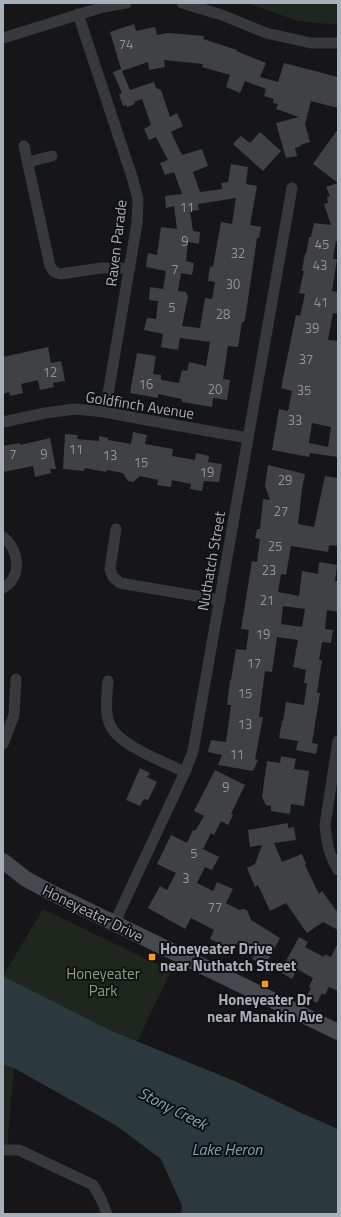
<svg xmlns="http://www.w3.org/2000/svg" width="341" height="1217" font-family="'Titillium Web',sans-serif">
<rect width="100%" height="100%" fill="#161618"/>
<g fill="#1e261e">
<path d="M 247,3 L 338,3 L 338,25 L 298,21 Z"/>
<path d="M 43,909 L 171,971 L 137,1042 L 114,1032 L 3,976 Z"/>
<path d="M 3,1065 L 14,1068 L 8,1134 L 8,1144 L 3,1145 Z"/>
</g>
<path fill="#2b383c" d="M 3,976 L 114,1032 L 237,1082 L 297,1111 L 338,1129 L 338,1214 L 181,1214 L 182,1206 L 161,1159 L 117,1126 L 14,1068 L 3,1065 Z"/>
<g fill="#404145" fill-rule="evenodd">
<path d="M 134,24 L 136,31 L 155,27 L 157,35 L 168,33 L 204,36 L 203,39 L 237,50 L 236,51 L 266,63 L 260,77 L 278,82 L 284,63 L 338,77 L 338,108 L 311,101 L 305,124 L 310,142 L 300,145 L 301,146 L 295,148 L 297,156 L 286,158 L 276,123 L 299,117 L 276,109 L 278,104 L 273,103 L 274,99 L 264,96 L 266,89 L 245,81 L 240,93 L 226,87 L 230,75 L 202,67 L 203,64 L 164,60 L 165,67 L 149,70 L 148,62 L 122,71 L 130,90 L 154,82 L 156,88 L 161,90 L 170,117 L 177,113 L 183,126 L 171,132 L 182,155 L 202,149 L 208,166 L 193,172 L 200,192 L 222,189 L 221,183 L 228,182 L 231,164 L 248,167 L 246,184 L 257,186 L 250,225 L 261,227 L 259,238 L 257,238 L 246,313 L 244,322 L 242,322 L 238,347 L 228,346 L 223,379 L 230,380 L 227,400 L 213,398 L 212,407 L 182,402 L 182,399 L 158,394 L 158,398 L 130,393 L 137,353 L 156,356 L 153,374 L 161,375 L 161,380 L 179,383 L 182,370 L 187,371 L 189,362 L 206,366 L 210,342 L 180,338 L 178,350 L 161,347 L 163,334 L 144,330 L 147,318 L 156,319 L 158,301 L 149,300 L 150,287 L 163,289 L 166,271 L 146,267 L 148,253 L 157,255 L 161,227 L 177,229 L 174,206 L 166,208 L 165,196 L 182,194 L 174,172 L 165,175 L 160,163 L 168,160 L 156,137 L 149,140 L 144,129 L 151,125 L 142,99 L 134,102 L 135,104 L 127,107 L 126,105 L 123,106 L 119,94 L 122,93 L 113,72 L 121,69 L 110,32 ZM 236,198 L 232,224 L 221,222 L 213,267 L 210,266 L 208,281 L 215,282 L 212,299 L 205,298 L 200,328 L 182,326 L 188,297 L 186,292 L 178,291 L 181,273 L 192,275 L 194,263 L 186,261 L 188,242 L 199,244 L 200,232 L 193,231 L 190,211 L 199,210 L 198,204 Z"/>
<path d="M 338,129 L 338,183 L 313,164 Z"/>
<path d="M 260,132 L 281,151 L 263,171 L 233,144 L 241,136 L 250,143 Z"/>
<path d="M 338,183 L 338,241 L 336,241 L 333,259 L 337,259 L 332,291 L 338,292 L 338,314 L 333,313 L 328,340 L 338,341 L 338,457 L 310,453 L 309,457 L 272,450 L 279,409 L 288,411 L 292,391 L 281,388 L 296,315 L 300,316 L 305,294 L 299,293 L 304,271 L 302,271 L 304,259 L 305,254 L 306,254 L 309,237 L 311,237 L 314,223 L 331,225 L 324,204 L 328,203 L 327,197 L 330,196 L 326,187 ZM 312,423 L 331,427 L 328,447 L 309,443 Z"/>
<path d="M 48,347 L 51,363 L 61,361 L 65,381 L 53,383 L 54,387 L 40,390 L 38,380 L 21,384 L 23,393 L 10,396 L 9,392 L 3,394 L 3,357 Z"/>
<path d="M 133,432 L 147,435 L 145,444 L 173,449 L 172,456 L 195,460 L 196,453 L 209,456 L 208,462 L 222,464 L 219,482 L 204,481 L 202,491 L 190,489 L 191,484 L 172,480 L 171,487 L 157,485 L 158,480 L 140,476 L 133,482 L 128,481 L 123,473 L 107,470 L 106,472 L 85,468 L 84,471 L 63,469 L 65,434 L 78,435 L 77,439 L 99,441 L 99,436 L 108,438 L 108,440 L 131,444 Z"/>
<path d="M 50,438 L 56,469 L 50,469 L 51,473 L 35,477 L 33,466 L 3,472 L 3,446 L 20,443 L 20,445 Z"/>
<path d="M 268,465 L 305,474 L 302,489 L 298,524 L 314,527 L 325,476 L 338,478 L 338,546 L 329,545 L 328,552 L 291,546 L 286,575 L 281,574 L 278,592 L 299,596 L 302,571 L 318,574 L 319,562 L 337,565 L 335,581 L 338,581 L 338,612 L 327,610 L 325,629 L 333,630 L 331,643 L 322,642 L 319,660 L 322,660 L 317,693 L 320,693 L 312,743 L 318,744 L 316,754 L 296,750 L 298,741 L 279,738 L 282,721 L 283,721 L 286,702 L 304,705 L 307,683 L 304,683 L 306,670 L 293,667 L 298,640 L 277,637 L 272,672 L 265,671 L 259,717 L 263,717 L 255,759 L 258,760 L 253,771 L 218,765 L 222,755 L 208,752 L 211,740 L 226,742 L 231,705 L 227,705 L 230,680 L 231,680 L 236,649 L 246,650 L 249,630 L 241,629 L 252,561 L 257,562 L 260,539 L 255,538 L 257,529 L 260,529 L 263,499 L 270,500 L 265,486 ZM 283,606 L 305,609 L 302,627 L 281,624 Z"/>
<path d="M 281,756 L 296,759 L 294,769 L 309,771 L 304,806 L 291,804 L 290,814 L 271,811 L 271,806 L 266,805 L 262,797 L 267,761 L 280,763 Z"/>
<path d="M 140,768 L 150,773 L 147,777 L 157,782 L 148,800 L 144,799 L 140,806 L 126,800 Z"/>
<path d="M 215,770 L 245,785 L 231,814 L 233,815 L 228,825 L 221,821 L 214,835 L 211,833 L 203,849 L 219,857 L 212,870 L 205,867 L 197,883 L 213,891 L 217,882 L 233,889 L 226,903 L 239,910 L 243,909 L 247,910 L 251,920 L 280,938 L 265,966 L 252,959 L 256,952 L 238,942 L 234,951 L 210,939 L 214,930 L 191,918 L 185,929 L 148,908 L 160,886 L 167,890 L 176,873 L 157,864 L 171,835 L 187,843 L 193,830 L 195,831 L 204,816 L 194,811 Z"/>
<path d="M 288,823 L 288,828 L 294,827 L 296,840 L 274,843 L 282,862 L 302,854 L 306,864 L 305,865 L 319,894 L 322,891 L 338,913 L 338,930 L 323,922 L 307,933 L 286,903 L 270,911 L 258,885 L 255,887 L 247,868 L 255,864 L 262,845 L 250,847 L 248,830 Z"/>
<path d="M 299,937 L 308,942 L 305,947 L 324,957 L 325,954 L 331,957 L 338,943 L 338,991 L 329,987 L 325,995 L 322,993 L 317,1003 L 306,997 L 311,988 L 309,987 L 313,978 L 297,969 L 292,979 L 280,972 Z"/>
</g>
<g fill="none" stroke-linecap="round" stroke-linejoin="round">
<g stroke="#37393d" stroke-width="11">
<path d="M 182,3 L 222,15 L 266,33 L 311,43 L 338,43"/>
<path d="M 78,14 L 132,177 L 138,199 L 137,223 L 105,412"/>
<path d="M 3,38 L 103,7 L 126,3"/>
<path d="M 24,146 L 50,266 C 53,272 55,273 61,274 L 101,268 L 130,268"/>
<path d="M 28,162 L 52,156"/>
<path d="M 3,422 L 45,413 L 75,409 L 105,412 L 141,419 L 248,438"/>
<path d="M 116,529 L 110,569 L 113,577 L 120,583 L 220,600"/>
<path d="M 3,537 C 19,549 23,577 3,588"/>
<path d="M 108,681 C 107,697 104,713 111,727 C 121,746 166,763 185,772"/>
<path d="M 338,741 L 325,825 C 326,841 329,856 338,870"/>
<path d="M 3,744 L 14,715 L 16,679"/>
<path d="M 114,924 L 185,772 L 193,751 L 292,188"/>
<path d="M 3,1150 L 19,1150 L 93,1185 L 101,1199 L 107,1214"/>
</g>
<path stroke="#45484d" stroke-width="16" d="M 3,861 L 26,879 L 50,892 L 338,1032"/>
</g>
<g fill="#f8952d" stroke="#111113" stroke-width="1.5">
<rect x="148" y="953" width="8" height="8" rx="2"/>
<rect x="261" y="980" width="8" height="8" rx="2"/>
</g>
<g text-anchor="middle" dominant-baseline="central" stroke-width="4" stroke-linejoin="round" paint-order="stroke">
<g font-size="13" fill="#8d949b">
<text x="126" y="44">74</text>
<text x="187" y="207">11</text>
<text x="185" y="241">9</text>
<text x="322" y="244">45</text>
<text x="238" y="253">32</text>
<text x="320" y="265">43</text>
<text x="175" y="269">7</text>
<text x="233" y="284">30</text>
<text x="321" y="302">41</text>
<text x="172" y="307">5</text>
<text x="223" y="314">28</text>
<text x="312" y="328">39</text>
<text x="306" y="359">37</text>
<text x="50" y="372">12</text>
<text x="146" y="384">16</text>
<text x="215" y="389">20</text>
<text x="304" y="390">35</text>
<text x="295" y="420">33</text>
<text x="76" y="449">11</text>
<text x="13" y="454">7</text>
<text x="44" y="454">9</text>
<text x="110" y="455">13</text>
<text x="141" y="462">15</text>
<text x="207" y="472">19</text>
<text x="285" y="480">29</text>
<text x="281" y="511">27</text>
<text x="275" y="546">25</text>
<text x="269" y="570">23</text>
<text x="267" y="600">21</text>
<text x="263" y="634">19</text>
<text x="254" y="663">17</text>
<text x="245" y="693">15</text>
<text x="245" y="724">13</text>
<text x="237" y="754">11</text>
<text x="226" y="787">9</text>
<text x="194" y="853">5</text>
<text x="186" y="878">3</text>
<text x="215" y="907">77</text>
</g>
<g font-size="15" fill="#a7afb8" stroke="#111113">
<text transform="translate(116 243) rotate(-83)">Raven Parade</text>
<text transform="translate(140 405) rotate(9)">Goldfinch Avenue</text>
<text transform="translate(211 561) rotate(-80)">Nuthatch Street</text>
<text transform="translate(93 913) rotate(26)">Honeyeater Drive</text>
</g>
<g font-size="15" font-weight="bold" fill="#a7afb8" stroke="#111113" text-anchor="start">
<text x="160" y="948">Honeyeater Drive<tspan x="160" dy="17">near Nuthatch Street</tspan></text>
<text x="265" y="999" text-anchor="middle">Honeyeater Dr<tspan x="265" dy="17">near Manakin Ave</tspan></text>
</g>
<g font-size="15" fill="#81a47e" stroke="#111113">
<text x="103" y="973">Honeyeater<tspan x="103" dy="17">Park</tspan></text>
</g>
<g font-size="16" font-style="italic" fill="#7da3b5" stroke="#111113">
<text transform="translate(173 1108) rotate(27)">Stony Creek</text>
<text x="227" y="1149">Lake Heron</text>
</g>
</g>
<rect width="341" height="1217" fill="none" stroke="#a7afb8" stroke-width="8"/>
</svg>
